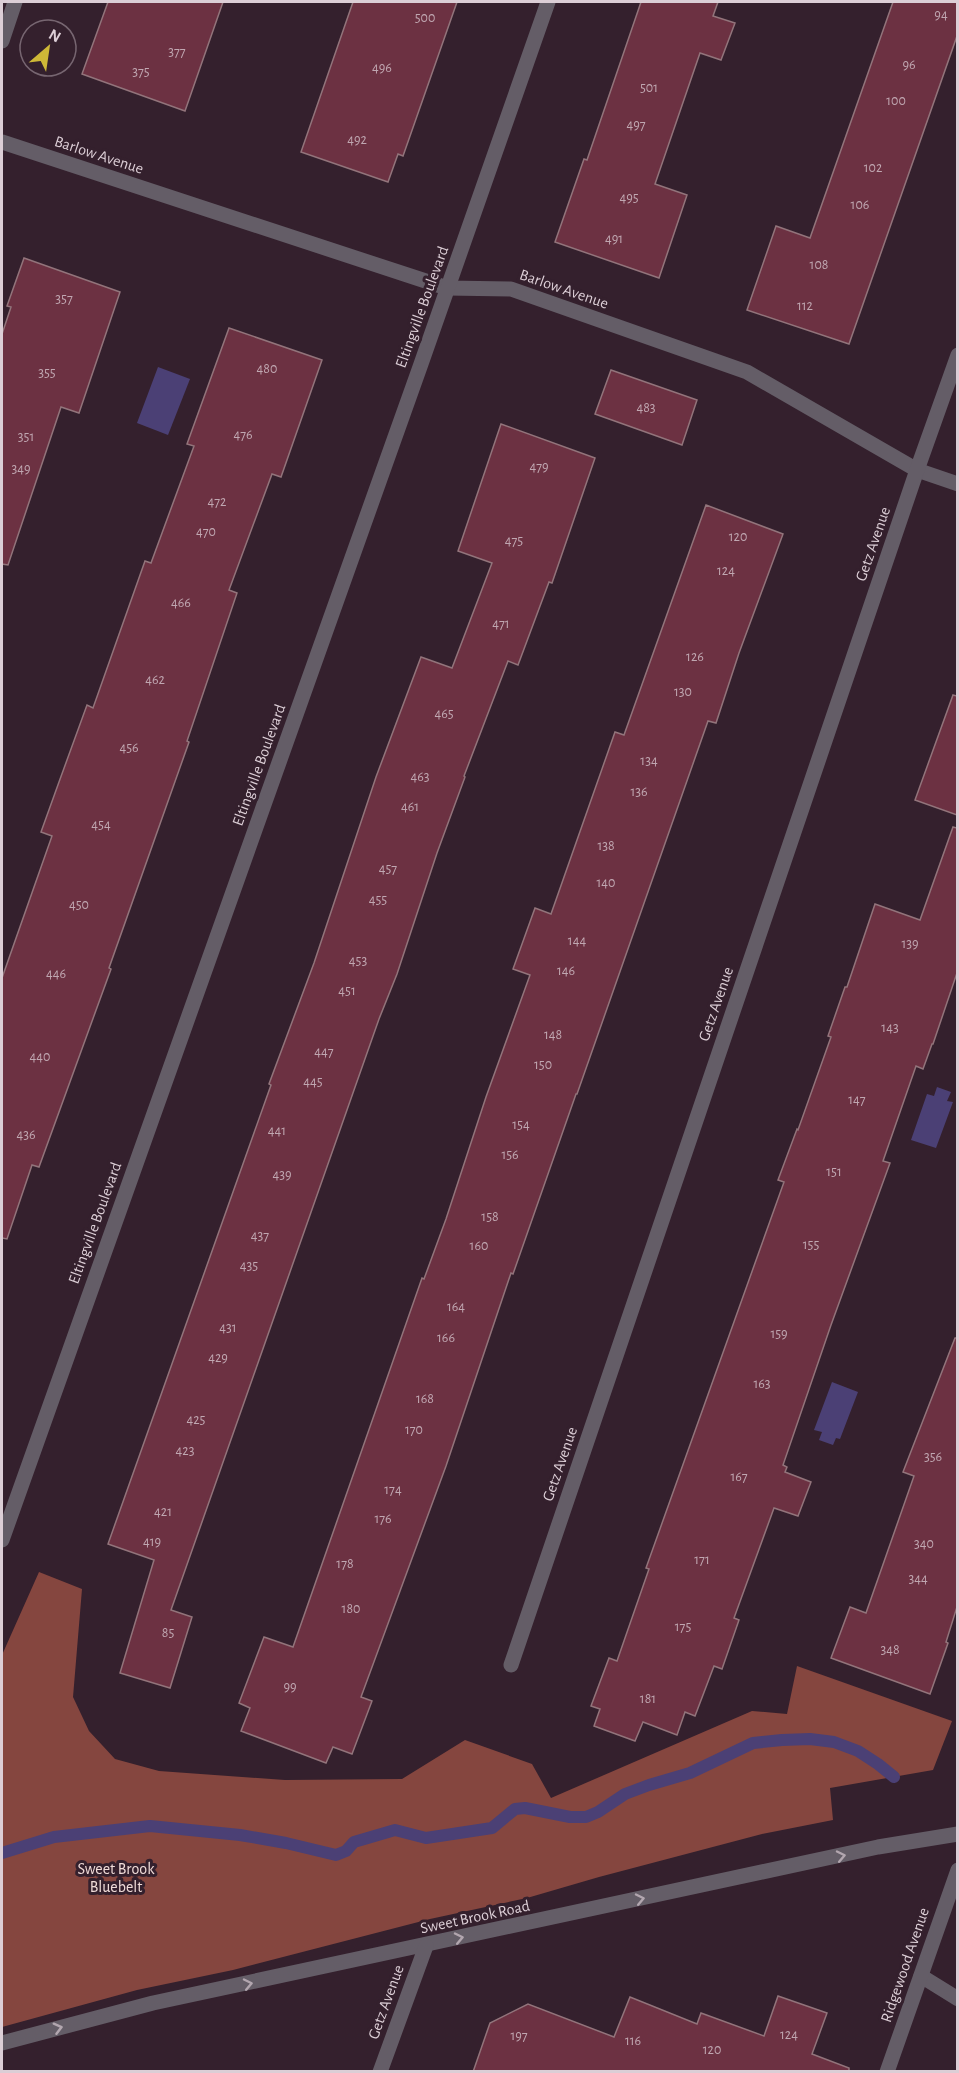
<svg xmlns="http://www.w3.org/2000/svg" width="959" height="2073" font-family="'Alegreya Sans',sans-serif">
<rect width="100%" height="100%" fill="#34202d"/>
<path fill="#85463f" d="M 39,1572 L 82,1589 L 73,1697 L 89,1731 L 115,1759 L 159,1771 L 285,1780 L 402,1779 L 465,1740 L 532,1764 L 551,1798 L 752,1711 L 787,1714 L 797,1666 L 952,1721 L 933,1770 L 830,1788 L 833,1820 L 762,1834 L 599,1877 L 527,1898 L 430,1919 L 233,1970 L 137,1990 L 2,2027 L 2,1655 Z"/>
<g fill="#4b4075">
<path d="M 158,367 L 190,379 L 168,435 L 137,423 Z"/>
<path d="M 937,1087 L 951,1092 L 947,1101 L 953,1102 L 936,1148 L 911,1140 L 927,1094 L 934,1096 Z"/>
<path d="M 832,1382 L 858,1392 L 840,1439 L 836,1438 L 833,1445 L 819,1440 L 822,1432 L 814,1430 Z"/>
</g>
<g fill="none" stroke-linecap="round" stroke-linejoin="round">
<path stroke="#4b4075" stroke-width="12" d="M 2,1853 L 54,1837 L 150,1826 L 240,1835 L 286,1843 L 336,1855 L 346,1851 L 354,1842 L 395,1830 L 426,1838 L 492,1828 L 515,1809 L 525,1808 L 570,1817 L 586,1817 L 598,1812 L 625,1794 L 649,1785 L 690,1773 L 753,1743 L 782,1740 L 810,1739 L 834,1742 L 858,1751 L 878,1764 L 894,1777"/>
</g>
<g fill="#6c3142" stroke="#92747b" stroke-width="1.5">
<path d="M 108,2 L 223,2 L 185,111 L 82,74 Z"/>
<path d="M 353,2 L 457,2 L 403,156 L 398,154 L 388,182 L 301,152 Z"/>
<path d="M 641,2 L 718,2 L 713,16 L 735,23 L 721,60 L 700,53 L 655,184 L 687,195 L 659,278 L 555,242 L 584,159 L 587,160 Z"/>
<path d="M 893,2 L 957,2 L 957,36 L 849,344 L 747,310 L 776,226 L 810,238 Z"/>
<path d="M 24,258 L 120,292 L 79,413 L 61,407 L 8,565 L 2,564 L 2,334 L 11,307 L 7,306 Z"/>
<path d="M 229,328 L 322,360 L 281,477 L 272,474 L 229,590 L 237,593 L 187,741 L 189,742 L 109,968 L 111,969 L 39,1167 L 32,1165 L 7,1239 L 2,1238 L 2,978 L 52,836 L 41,832 L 59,782 L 87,705 L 93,708 L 145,561 L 151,563 L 194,446 L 187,444 Z"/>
<path d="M 611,370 L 697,400 L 682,445 L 595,414 Z"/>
<path d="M 501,424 L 595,458 L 552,583 L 549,582 L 518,665 L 508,661 L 464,776 L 465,777 L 437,853 L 397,974 L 379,1019 L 171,1610 L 192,1617 L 170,1688 L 120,1673 L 154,1560 L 108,1544 L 271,1085 L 269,1084 L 314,963 L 376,777 L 421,657 L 452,668 L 492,563 L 458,551 Z"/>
<path d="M 706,505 L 783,534 L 739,653 L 716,723 L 708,721 L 577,1094 L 576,1094 L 513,1274 L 511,1273 L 446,1466 L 361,1697 L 372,1701 L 352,1754 L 333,1747 L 326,1763 L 241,1731 L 250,1708 L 239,1703 L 264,1637 L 293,1647 L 422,1278 L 424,1279 L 446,1219 L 486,1097 L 530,975 L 513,969 L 535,908 L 551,914 L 615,732 L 624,735 Z"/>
<path d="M 953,695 L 957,696 L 957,815 L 915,800 Z"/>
<path d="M 953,827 L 957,828 L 957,973 L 933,1044 L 932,1044 L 923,1069 L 916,1066 L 883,1161 L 890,1163 L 831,1325 L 783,1465 L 787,1467 L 785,1472 L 811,1482 L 798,1516 L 774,1508 L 734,1618 L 739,1620 L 722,1669 L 714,1666 L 695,1716 L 685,1712 L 677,1735 L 643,1722 L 635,1741 L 594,1726 L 600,1709 L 591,1706 L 609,1658 L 617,1661 L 649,1569 L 646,1568 L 784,1182 L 778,1180 L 797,1129 L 798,1130 L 831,1037 L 828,1036 L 845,987 L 847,987 L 875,904 L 920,920 Z"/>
<path d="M 955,1338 L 957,1338 L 957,1607 L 946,1642 L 948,1643 L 930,1694 L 831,1658 L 850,1607 L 866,1613 L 914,1476 L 903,1472 Z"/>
<path d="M 778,1996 L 827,2013 L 812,2054 L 849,2068 L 849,2072 L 473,2072 L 490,2023 L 528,2004 L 614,2037 L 630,1997 L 697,2024 L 701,2013 L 764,2036 Z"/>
</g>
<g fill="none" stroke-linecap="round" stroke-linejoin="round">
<g stroke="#645d67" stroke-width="15">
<path d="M 2,41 L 15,2"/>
<path d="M 2,142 L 447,288 L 511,289 L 747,372 L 917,470 L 958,484"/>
<path d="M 2,1540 L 421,364 L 548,2"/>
<path d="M 511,1665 L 917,470 L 958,355"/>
<path d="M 921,1976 L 958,1999"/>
<path d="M 2,2043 L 153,2003 L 878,1847 L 958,1834"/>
<path d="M 380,2072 L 426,1946"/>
<path d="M 887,2072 L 958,1870"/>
</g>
</g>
<defs><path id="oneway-chevron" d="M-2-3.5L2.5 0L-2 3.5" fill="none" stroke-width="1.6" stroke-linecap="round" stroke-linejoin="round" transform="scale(1.5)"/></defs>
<g stroke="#b2a6af">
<use href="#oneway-chevron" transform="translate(841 1856) rotate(-12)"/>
<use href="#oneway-chevron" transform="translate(640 1899) rotate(-12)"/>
<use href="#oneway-chevron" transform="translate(459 1938) rotate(-12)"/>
<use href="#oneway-chevron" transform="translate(248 1984) rotate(-12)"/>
<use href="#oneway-chevron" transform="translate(58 2028) rotate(-15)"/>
</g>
<g text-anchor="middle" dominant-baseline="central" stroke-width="6" stroke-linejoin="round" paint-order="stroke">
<g font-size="14" fill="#c0a7b1">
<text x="941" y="15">94</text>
<text x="425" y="18">500</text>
<text x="177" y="52">377</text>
<text x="909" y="65">96</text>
<text x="382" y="68">496</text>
<text x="141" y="72">375</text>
<text x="649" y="88">501</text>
<text x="896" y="101">100</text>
<text x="636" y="125">497</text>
<text x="357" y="140">492</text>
<text x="873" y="168">102</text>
<text x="629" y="198">495</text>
<text x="860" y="205">106</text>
<text x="614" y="239">491</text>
<text x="819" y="265">108</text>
<text x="64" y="299">357</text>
<text x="805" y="306">112</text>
<text x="267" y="369">480</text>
<text x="47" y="373">355</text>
<text x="646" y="408">483</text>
<text x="243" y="435">476</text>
<text x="26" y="437">351</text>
<text x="539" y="467">479</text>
<text x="21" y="469">349</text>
<text x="217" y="502">472</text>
<text x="206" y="532">470</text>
<text x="738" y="537">120</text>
<text x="514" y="541">475</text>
<text x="726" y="571">124</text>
<text x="181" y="603">466</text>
<text x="501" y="624">471</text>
<text x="695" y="657">126</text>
<text x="155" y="680">462</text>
<text x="683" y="692">130</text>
<text x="444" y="714">465</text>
<text x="129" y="748">456</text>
<text x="649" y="761">134</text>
<text x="420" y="777">463</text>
<text x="639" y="792">136</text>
<text x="410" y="807">461</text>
<text x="101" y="825">454</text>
<text x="606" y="846">138</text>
<text x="388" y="869">457</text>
<text x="606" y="883">140</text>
<text x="378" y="900">455</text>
<text x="79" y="905">450</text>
<text x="577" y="941">144</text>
<text x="910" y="944">139</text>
<text x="358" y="961">453</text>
<text x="566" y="971">146</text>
<text x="56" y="974">446</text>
<text x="347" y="991">451</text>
<text x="890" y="1028">143</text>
<text x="553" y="1035">148</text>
<text x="324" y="1052">447</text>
<text x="40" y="1057">440</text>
<text x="543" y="1065">150</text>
<text x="313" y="1082">445</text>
<text x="857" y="1100">147</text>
<text x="521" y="1125">154</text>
<text x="277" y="1131">441</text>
<text x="26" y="1135">436</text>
<text x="510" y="1155">156</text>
<text x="834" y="1172">151</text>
<text x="282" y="1175">439</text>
<text x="490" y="1217">158</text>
<text x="260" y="1236">437</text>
<text x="811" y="1245">155</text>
<text x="479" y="1246">160</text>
<text x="249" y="1266">435</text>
<text x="456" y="1307">164</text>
<text x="228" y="1328">431</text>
<text x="779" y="1334">159</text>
<text x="446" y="1338">166</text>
<text x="218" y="1358">429</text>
<text x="762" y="1384">163</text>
<text x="425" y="1399">168</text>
<text x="196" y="1420">425</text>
<text x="414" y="1430">170</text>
<text x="185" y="1451">423</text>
<text x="933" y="1457">356</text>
<text x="739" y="1477">167</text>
<text x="393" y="1490">174</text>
<text x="163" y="1512">421</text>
<text x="383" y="1519">176</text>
<text x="152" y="1542">419</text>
<text x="924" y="1544">340</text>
<text x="702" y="1560">171</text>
<text x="345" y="1564">178</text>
<text x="918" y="1579">344</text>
<text x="351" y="1609">180</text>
<text x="683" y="1627">175</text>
<text x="168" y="1633">85</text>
<text x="890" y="1650">348</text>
<text x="290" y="1687">99</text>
<text x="648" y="1699">181</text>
<text x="789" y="2035">124</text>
<text x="519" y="2036">197</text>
<text x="633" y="2041">116</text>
<text x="712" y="2050">120</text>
</g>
<g font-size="16" fill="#dcced6" stroke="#34202d">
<text transform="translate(99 155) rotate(18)">Barlow Avenue</text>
<text transform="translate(564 289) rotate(19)">Barlow Avenue</text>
<text transform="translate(422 307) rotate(-70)">Eltingville Boulevard</text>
<text transform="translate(873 544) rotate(-71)">Getz Avenue</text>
<text transform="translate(259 765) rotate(-70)">Eltingville Boulevard</text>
<text transform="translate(716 1004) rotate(-71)">Getz Avenue</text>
<text transform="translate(95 1223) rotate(-70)">Eltingville Boulevard</text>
<text transform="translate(560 1464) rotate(-71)">Getz Avenue</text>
<text transform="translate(475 1917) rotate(-12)">Sweet Brook Road</text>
<text transform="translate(905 1965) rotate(-71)">Ridgewood Avenue</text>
<text transform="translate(386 2002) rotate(-70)">Getz Avenue</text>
</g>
<g font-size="16" fill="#f1dcd9" stroke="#34202d">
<text x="116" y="1869">Sweet Brook<tspan x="116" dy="18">Bluebelt</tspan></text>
</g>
</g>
<rect width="959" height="2073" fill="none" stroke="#dcced6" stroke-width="6"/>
<g transform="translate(48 48) rotate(29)"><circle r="28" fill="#34202d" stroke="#776671" stroke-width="1.5"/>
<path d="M0-4.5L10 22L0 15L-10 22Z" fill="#ceb837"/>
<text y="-9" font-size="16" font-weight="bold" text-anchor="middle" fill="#dcced6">N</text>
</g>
</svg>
